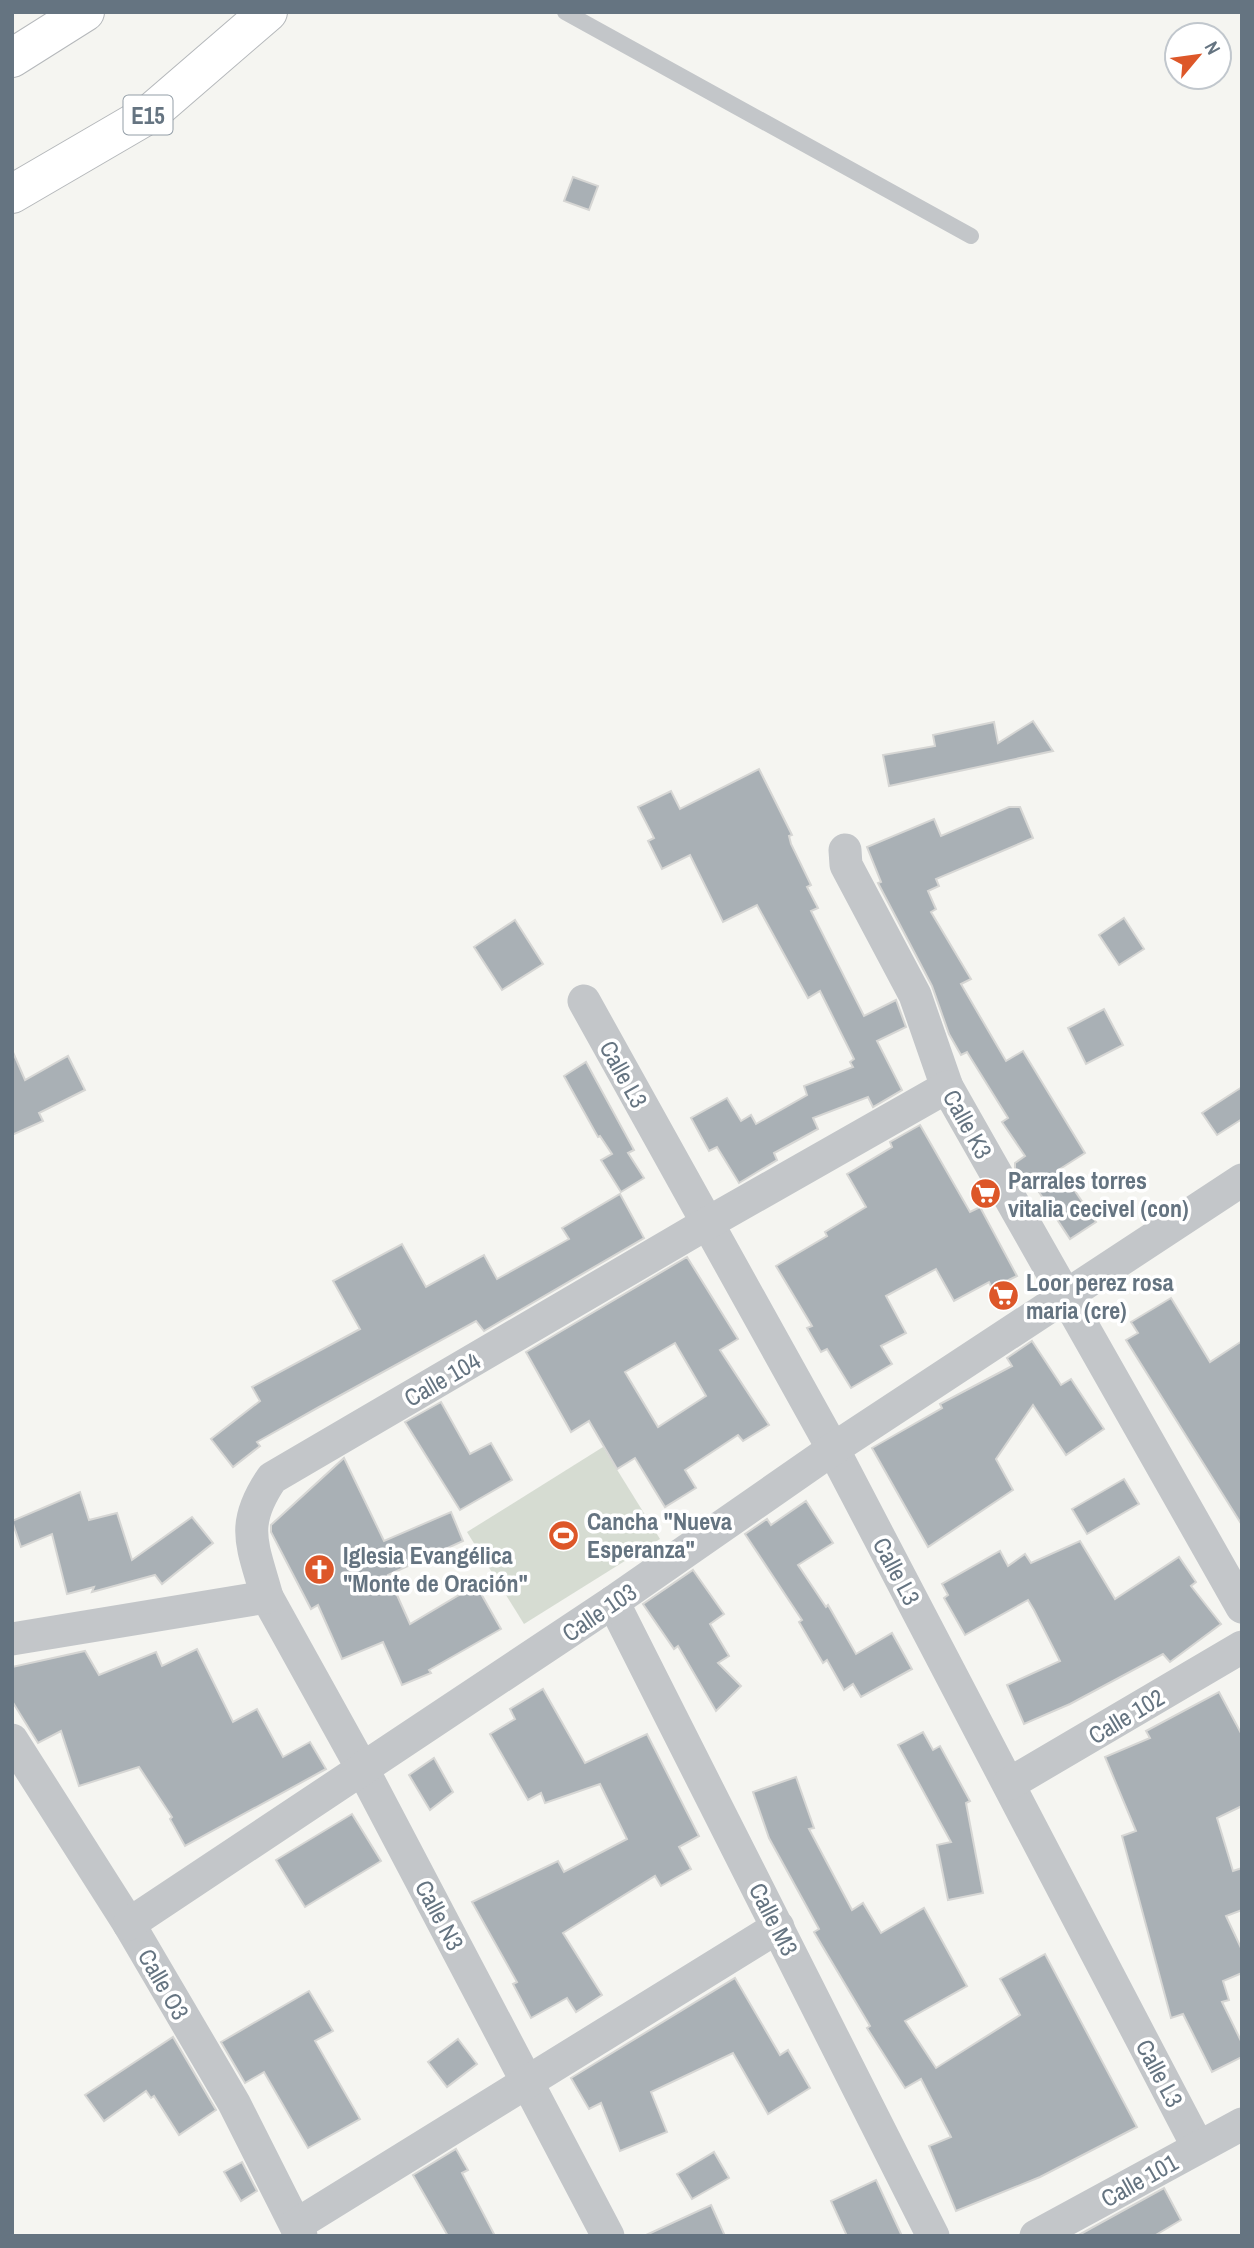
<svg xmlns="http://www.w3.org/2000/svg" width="1254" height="2248" font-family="'Archivo Narrow',sans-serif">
<rect width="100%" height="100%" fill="#f5f5f1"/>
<path fill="#d6dcd2" d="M 603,1447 L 660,1539 L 524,1624 L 467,1532 Z"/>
<g fill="#a9b0b5" stroke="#d6d6d4" stroke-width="2" fill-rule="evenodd">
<path d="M 573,177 L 598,186 L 589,210 L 564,201 Z"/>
<path d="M 1033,721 L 1053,751 L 889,786 L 883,755 L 935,746 L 933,735 L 994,722 L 998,743 Z"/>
<path d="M 759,769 L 792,835 L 789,836 L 791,844 L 811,885 L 807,887 L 818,908 L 811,911 L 864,1016 L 896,1000 L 906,1027 L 877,1041 L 902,1090 L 873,1107 L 868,1097 L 813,1118 L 818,1129 L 774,1153 L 777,1160 L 739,1183 L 717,1147 L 709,1151 L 691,1118 L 727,1098 L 741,1121 L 751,1115 L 756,1124 L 807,1095 L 804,1086 L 853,1067 L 850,1062 L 854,1059 L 820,991 L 808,998 L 757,905 L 723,922 L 690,855 L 662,869 L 648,841 L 654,838 L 638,807 L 671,791 L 680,809 Z"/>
<path d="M 1009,807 L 1020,807 L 1033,838 L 936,879 L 939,886 L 928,891 L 936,909 L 931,912 L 971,979 L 961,984 L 1006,1061 L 1023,1051 L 1085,1153 L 1060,1169 L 1096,1222 L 1070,1239 L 1035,1186 L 1028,1190 L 1015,1168 L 1015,1163 L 1025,1156 L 1002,1122 L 1008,1118 L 967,1052 L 961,1055 L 949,1034 L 932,986 L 878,883 L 881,882 L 867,847 L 934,819 L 941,836 Z"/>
<path d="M 1124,918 L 1144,949 L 1119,965 L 1099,935 Z"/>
<path d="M 515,920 L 543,964 L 502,990 L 474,947 Z"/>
<path d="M 1104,1009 L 1123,1045 L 1086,1064 L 1068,1028 Z"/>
<path d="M 12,1050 L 25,1080 L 68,1056 L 85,1090 L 39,1113 L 43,1121 L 12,1135 Z"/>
<path d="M 586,1062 L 634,1150 L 628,1153 L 644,1178 L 621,1192 L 601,1160 L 612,1154 L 600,1136 L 598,1137 L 564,1076 Z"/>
<path d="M 1242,1087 L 1242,1119 L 1217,1135 L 1202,1113 Z"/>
<path d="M 920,1125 L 970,1212 L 980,1207 L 1017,1276 L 992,1288 L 989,1282 L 954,1301 L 936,1269 L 886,1296 L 906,1333 L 881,1346 L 892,1364 L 851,1388 L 827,1349 L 821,1352 L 807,1328 L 812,1326 L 776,1266 L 827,1236 L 825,1232 L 866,1207 L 847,1174 L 892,1147 L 890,1142 Z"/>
<path d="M 620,1194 L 644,1238 L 484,1331 L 476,1321 L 319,1407 L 257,1442 L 260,1446 L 233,1467 L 211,1439 L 260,1401 L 252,1387 L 360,1329 L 333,1281 L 402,1244 L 426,1287 L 484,1255 L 497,1279 L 569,1239 L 562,1228 Z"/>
<path d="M 687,1257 L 738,1339 L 720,1350 L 769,1425 L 743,1441 L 738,1435 L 685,1470 L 696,1488 L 665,1507 L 635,1458 L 617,1469 L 589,1421 L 571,1432 L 526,1352 ZM 675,1343 L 706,1396 L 658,1427 L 625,1372 Z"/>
<path d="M 1171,1298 L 1210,1362 L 1242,1341 L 1242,1525 L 1126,1340 L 1138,1333 L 1131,1322 Z"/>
<path d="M 1032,1341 L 1061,1385 L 1071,1379 L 1104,1429 L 1066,1455 L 1033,1405 L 996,1459 L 1013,1490 L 928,1547 L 872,1448 L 942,1408 L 940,1404 L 1012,1366 L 1007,1358 Z"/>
<path d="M 441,1402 L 470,1454 L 491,1443 L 512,1480 L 460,1510 L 405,1422 Z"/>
<path d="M 344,1458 L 384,1541 L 451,1512 L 463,1541 L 388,1575 L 410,1624 L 476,1585 L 501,1629 L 429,1670 L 431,1673 L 402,1685 L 383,1642 L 342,1659 L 318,1605 L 311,1609 L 271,1532 L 271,1525 Z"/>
<path d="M 1124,1479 L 1139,1504 L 1087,1534 L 1072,1509 Z"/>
<path d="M 80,1492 L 89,1520 L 117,1513 L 132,1560 L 192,1517 L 213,1543 L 162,1584 L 155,1575 L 92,1592 L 94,1587 L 67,1594 L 52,1534 L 21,1547 L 12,1521 Z"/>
<path d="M 806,1501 L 833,1543 L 798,1565 L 826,1607 L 828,1605 L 856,1654 L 892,1633 L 912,1669 L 861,1697 L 853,1684 L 844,1690 L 827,1660 L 823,1663 L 799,1622 L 802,1620 L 745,1534 L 767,1519 L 771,1525 Z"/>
<path d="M 1080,1541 L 1115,1599 L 1179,1557 L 1196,1582 L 1191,1586 L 1221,1624 L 1170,1662 L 1163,1654 L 1070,1704 L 1024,1724 L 1007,1685 L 1060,1661 L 1034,1610 L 1028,1600 L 965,1635 L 944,1598 L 948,1595 L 942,1584 L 1000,1551 L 1008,1566 L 1025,1554 L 1031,1563 Z"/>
<path d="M 693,1570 L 724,1614 L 710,1624 L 729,1656 L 718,1663 L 741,1686 L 716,1711 L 678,1646 L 674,1649 L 643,1604 Z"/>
<path d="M 197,1649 L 233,1722 L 257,1709 L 283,1757 L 310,1742 L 326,1769 L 185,1846 L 170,1819 L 172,1817 L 139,1767 L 79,1786 L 61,1731 L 38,1743 L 12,1701 L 12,1667 L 85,1651 L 99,1675 L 156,1652 L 162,1666 Z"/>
<path d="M 543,1689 L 585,1763 L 647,1734 L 699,1836 L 679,1847 L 691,1869 L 661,1886 L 655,1876 L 563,1933 L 602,1995 L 576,2012 L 567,1998 L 531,2018 L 513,1984 L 517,1982 L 472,1902 L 558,1861 L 564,1872 L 627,1839 L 600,1784 L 545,1803 L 541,1793 L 528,1800 L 490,1734 L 515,1719 L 510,1709 Z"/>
<path d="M 1219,1692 L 1242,1735 L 1242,1806 L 1217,1818 L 1233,1871 L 1242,1868 L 1242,1910 L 1226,1916 L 1242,1950 L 1242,1973 L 1223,1981 L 1229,2000 L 1222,2002 L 1242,2043 L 1242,2057 L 1212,2072 L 1183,2014 L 1171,2018 L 1122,1836 L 1136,1831 L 1105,1757 L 1150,1738 L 1146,1731 Z"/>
<path d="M 923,1732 L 933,1750 L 940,1746 L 970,1801 L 966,1803 L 983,1893 L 948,1900 L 937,1845 L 951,1842 L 898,1745 Z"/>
<path d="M 434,1758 L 453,1792 L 430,1810 L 409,1775 Z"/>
<path d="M 796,1777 L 814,1828 L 809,1829 L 852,1910 L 863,1903 L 881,1933 L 924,1908 L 967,1986 L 905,2021 L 936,2068 L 1020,2015 L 1000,1979 L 1045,1954 L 1137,2127 L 1040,2177 L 956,2211 L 929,2146 L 951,2137 L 921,2079 L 905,2088 L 867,2028 L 870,2026 L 814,1932 L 819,1929 L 769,1838 L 753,1792 Z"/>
<path d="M 352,1814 L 381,1861 L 305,1907 L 276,1860 Z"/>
<path d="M 735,1978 L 780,2055 L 788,2050 L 810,2088 L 768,2114 L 733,2053 L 651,2092 L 667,2132 L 620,2151 L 601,2103 L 589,2109 L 571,2078 Z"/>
<path d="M 309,1991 L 333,2031 L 315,2041 L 360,2119 L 308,2148 L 264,2072 L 245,2083 L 221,2042 Z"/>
<path d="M 173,2037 L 216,2110 L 179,2135 L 154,2096 L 151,2098 L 146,2091 L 104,2121 L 85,2095 Z"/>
<path d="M 458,2039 L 477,2064 L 447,2087 L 428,2062 Z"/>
<path d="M 456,2149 L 468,2170 L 462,2173 L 495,2236 L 448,2236 L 413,2175 Z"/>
<path d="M 714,2152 L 729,2178 L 692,2199 L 677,2174 Z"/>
<path d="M 242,2162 L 257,2191 L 241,2201 L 224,2172 Z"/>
<path d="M 876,2180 L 902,2236 L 847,2236 L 831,2201 Z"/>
<path d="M 1164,2188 L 1181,2220 L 1154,2236 L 1077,2236 Z"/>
<path d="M 711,2205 L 725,2236 L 644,2236 Z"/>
</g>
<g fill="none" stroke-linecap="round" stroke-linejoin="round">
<defs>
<g id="highway">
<path d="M 12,58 L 85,12"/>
<path d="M 12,194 L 151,113 L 268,12"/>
</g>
</defs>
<use href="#highway" stroke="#b5b8bb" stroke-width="40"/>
<path stroke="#c3c6c9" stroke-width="16" d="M 565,12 L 971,236"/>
<g stroke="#c3c6c9" stroke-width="33">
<path d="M 845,850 L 846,865 L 915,995 L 947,1087 L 1242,1607"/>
<path d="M 584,1001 L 833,1449 L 1198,2147"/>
<path d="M 267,1597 L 363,1770 L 608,2236"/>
<path d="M 613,1602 L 933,2236"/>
<path d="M 12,1639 L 267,1597 C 253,1545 239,1526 272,1478 L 706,1224 L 947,1087"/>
<path d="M 12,1740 L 129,1924 L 234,2103 L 301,2236"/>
<path d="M 1009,1784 L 1242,1647"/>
<path d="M 129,1924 L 613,1602 L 833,1449 L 1242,1180"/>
<path d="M 296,2225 L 778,1927"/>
<path d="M 1036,2236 L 1242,2124"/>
</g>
<use href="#highway" stroke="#fff" stroke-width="38"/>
</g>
<defs>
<symbol id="supermarket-disc" viewBox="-11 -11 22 22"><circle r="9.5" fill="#dd5729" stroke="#fff"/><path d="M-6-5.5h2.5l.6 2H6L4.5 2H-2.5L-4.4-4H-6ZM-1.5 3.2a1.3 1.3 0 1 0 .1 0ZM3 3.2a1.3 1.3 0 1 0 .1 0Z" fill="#fff"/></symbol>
<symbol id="stadium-disc" viewBox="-11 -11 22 22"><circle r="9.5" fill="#dd5729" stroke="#fff"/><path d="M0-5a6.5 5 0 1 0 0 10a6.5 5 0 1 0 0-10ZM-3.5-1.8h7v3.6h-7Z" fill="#fff"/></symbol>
<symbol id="church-disc" viewBox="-11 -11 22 22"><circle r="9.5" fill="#dd5729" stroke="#fff"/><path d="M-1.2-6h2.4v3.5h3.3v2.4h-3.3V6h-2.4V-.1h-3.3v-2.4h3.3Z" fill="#fff"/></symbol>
</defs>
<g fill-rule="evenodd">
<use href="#supermarket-disc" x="968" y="1176" width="35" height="35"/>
<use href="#supermarket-disc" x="986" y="1278" width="35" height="35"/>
<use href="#stadium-disc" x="546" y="1518" width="35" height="35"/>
<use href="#church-disc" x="302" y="1552" width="35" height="35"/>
</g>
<g text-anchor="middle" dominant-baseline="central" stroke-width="7" stroke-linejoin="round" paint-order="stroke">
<rect fill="#fff" stroke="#939ea7" stroke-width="2" x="123.5" y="95.5" width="49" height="39" rx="5"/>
<g font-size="23" font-weight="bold" fill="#657481">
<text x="148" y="115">E15</text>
</g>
<g font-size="24" fill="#657481" stroke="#fff">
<text transform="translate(624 1074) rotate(61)">Calle L3</text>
<text transform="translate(968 1124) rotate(61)">Calle K3</text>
<text transform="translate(442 1379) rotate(-30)">Calle 104</text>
<text transform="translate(897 1571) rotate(62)">Calle L3</text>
<text transform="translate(599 1612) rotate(-34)">Calle 103</text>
<text transform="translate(1126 1716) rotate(-31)">Calle 102</text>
<text transform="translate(440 1915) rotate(62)">Calle N3</text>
<text transform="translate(774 1919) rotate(63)">Calle M3</text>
<text transform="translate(164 1984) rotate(60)">Calle O3</text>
<text transform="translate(1160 2073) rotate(62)">Calle L3</text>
<text transform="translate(1139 2180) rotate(-29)">Calle 101</text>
</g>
<g font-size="24" font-weight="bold" fill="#657481" stroke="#fff" text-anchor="start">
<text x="1008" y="1180">Parrales torres<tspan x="1008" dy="28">vitalia cecivel (con)</tspan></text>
<text x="1026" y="1282">Loor perez rosa<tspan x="1026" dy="28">maria (cre)</tspan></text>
<text x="587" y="1521">Cancha "Nueva<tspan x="587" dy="28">Esperanza"</tspan></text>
<text x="343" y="1555">Iglesia Evangélica<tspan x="343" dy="28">"Monte de Oración"</tspan></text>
</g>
</g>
<rect width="1254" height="2248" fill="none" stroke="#657481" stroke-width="28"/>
<g transform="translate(1198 56) rotate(61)"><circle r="33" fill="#ffffff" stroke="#c1c7cd" stroke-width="2"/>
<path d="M0-5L12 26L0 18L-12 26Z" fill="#dd5729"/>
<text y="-10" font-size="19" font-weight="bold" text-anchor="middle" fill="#657481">N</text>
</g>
</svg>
